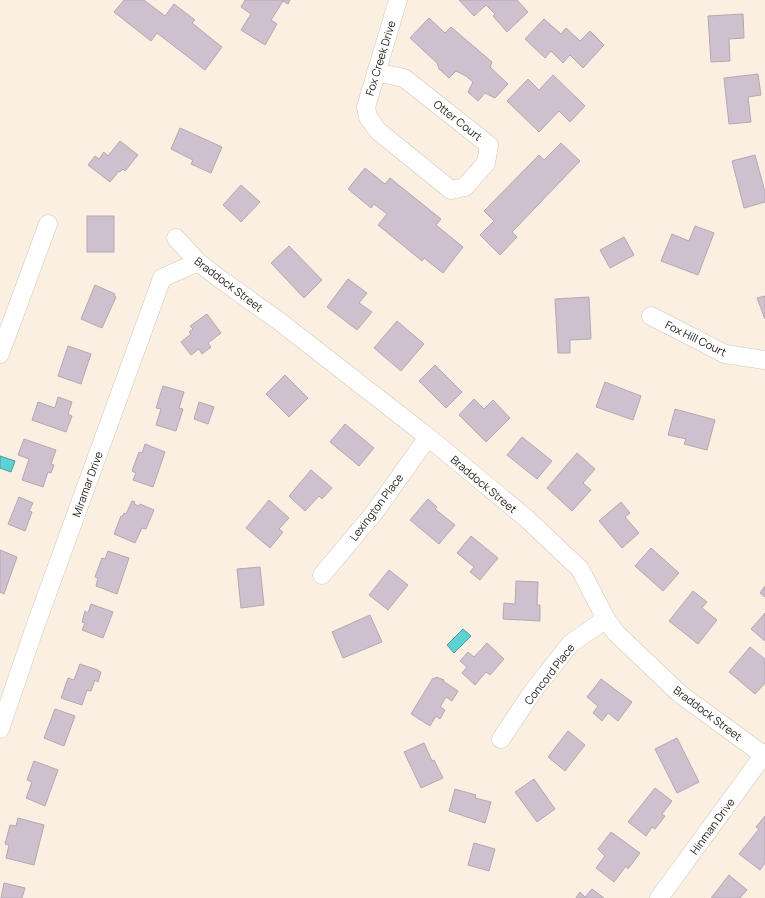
<svg xmlns="http://www.w3.org/2000/svg" width="765" height="898" font-family="Manrope,sans-serif">
<rect width="100%" height="100%" fill="#faefe0"/>
<g fill="#5ed1d4" stroke="#4d9c9d">
<path d="M 0,456 L 15,461 L 11,472 L 0,468 Z"/>
<path d="M 463,629 L 471,636 L 454,653 L 447,645 Z"/>
</g>
<g fill="#cdc1ce" stroke="#b4a8b5">
<path d="M 124,0 L 144,0 L 165,16 L 174,4 L 195,20 L 192,23 L 222,47 L 205,70 L 157,33 L 151,41 L 114,12 Z"/>
<path d="M 245,0 L 290,0 L 288,4 L 283,1 L 271,20 L 277,24 L 265,45 L 241,30 L 251,14 L 241,7 Z"/>
<path d="M 459,0 L 517,0 L 528,12 L 507,32 L 493,16 L 495,14 L 486,5 L 474,16 Z"/>
<path d="M 743,14 L 744,38 L 729,39 L 730,61 L 711,62 L 708,16 Z"/>
<path d="M 429,18 L 445,33 L 451,27 L 492,62 L 490,67 L 508,84 L 495,98 L 485,93 L 478,101 L 468,92 L 473,82 L 466,76 L 456,71 L 449,78 L 439,69 L 437,63 L 410,38 Z"/>
<path d="M 544,19 L 561,34 L 566,28 L 580,41 L 590,31 L 604,45 L 583,68 L 570,55 L 563,63 L 551,51 L 545,58 L 525,39 Z"/>
<path d="M 758,74 L 761,95 L 748,97 L 751,122 L 729,124 L 724,78 Z"/>
<path d="M 553,75 L 585,106 L 570,122 L 559,111 L 539,132 L 507,101 L 528,79 L 539,90 Z"/>
<path d="M 180,128 L 222,147 L 211,173 L 191,164 L 193,160 L 171,149 Z"/>
<path d="M 120,141 L 138,155 L 125,171 L 123,169 L 120,172 L 119,171 L 110,182 L 88,165 L 95,156 L 99,159 L 104,152 L 108,156 Z"/>
<path d="M 561,143 L 580,161 L 512,232 L 517,237 L 500,255 L 480,235 L 494,221 L 484,211 L 539,155 L 544,160 Z"/>
<path d="M 755,155 L 765,192 L 765,202 L 744,208 L 732,161 Z"/>
<path d="M 365,168 L 385,184 L 390,178 L 441,219 L 436,225 L 463,247 L 443,273 L 424,258 L 422,261 L 378,225 L 387,214 L 374,204 L 371,208 L 348,189 Z"/>
<path d="M 241,185 L 260,202 L 241,222 L 223,205 Z"/>
<rect x="87" y="216" width="27" height="36"/>
<path d="M 695,226 L 714,233 L 698,275 L 661,261 L 672,234 L 689,241 Z"/>
<path d="M 624,237 L 634,255 L 610,268 L 600,250 Z"/>
<path d="M 289,246 L 322,280 L 304,298 L 271,263 Z"/>
<path d="M 348,279 L 367,293 L 359,303 L 372,312 L 357,330 L 327,307 Z"/>
<path d="M 95,285 L 115,294 L 114,296 L 116,297 L 102,328 L 81,319 Z"/>
<path d="M 765,296 L 765,319 L 757,298 Z"/>
<path d="M 589,297 L 591,339 L 570,340 L 570,353 L 558,353 L 555,299 Z"/>
<path d="M 207,314 L 221,333 L 208,343 L 211,347 L 202,354 L 199,349 L 191,355 L 181,342 L 191,334 L 189,332 L 193,329 L 190,326 Z"/>
<path d="M 397,321 L 424,344 L 401,371 L 374,348 Z"/>
<path d="M 68,346 L 91,354 L 81,384 L 58,376 Z"/>
<path d="M 435,365 L 462,392 L 446,408 L 419,381 Z"/>
<path d="M 285,375 L 308,398 L 289,417 L 266,394 Z"/>
<path d="M 605,382 L 641,396 L 633,420 L 596,407 Z"/>
<path d="M 163,386 L 184,392 L 179,408 L 183,409 L 176,431 L 156,425 L 161,409 L 156,408 Z"/>
<path d="M 58,397 L 72,402 L 68,414 L 72,416 L 66,432 L 32,420 L 38,402 L 55,408 Z"/>
<path d="M 474,399 L 484,409 L 493,400 L 510,418 L 486,442 L 459,415 Z"/>
<path d="M 199,402 L 214,407 L 208,424 L 194,419 Z"/>
<path d="M 675,409 L 715,420 L 707,450 L 684,444 L 686,439 L 668,435 Z"/>
<path d="M 345,424 L 374,448 L 359,466 L 330,442 Z"/>
<path d="M 522,437 L 552,461 L 537,479 L 507,455 Z"/>
<path d="M 24,439 L 56,450 L 51,464 L 54,465 L 51,473 L 48,472 L 43,487 L 22,480 L 29,459 L 18,455 Z"/>
<path d="M 145,444 L 165,452 L 153,487 L 133,480 L 136,473 L 132,471 L 139,452 L 142,453 Z"/>
<path d="M 577,453 L 595,469 L 583,483 L 591,490 L 572,511 L 547,488 Z"/>
<path d="M 311,470 L 332,488 L 322,499 L 319,496 L 305,511 L 289,496 Z"/>
<path d="M 19,497 L 33,503 L 29,511 L 32,512 L 25,531 L 8,524 Z"/>
<path d="M 428,499 L 437,507 L 435,509 L 455,525 L 439,544 L 410,520 Z"/>
<path d="M 269,500 L 289,518 L 279,529 L 283,532 L 270,548 L 246,528 Z"/>
<path d="M 132,501 L 135,502 L 134,504 L 139,506 L 140,504 L 154,510 L 146,529 L 142,528 L 135,543 L 114,534 L 121,516 L 122,517 L 124,513 L 126,514 Z"/>
<path d="M 621,502 L 630,513 L 625,517 L 639,533 L 622,548 L 599,521 Z"/>
<path d="M 471,536 L 498,558 L 480,580 L 470,572 L 474,567 L 457,553 Z"/>
<path d="M 651,548 L 679,573 L 663,591 L 635,566 Z"/>
<path d="M 0,550 L 17,557 L 4,594 L 0,592 Z"/>
<path d="M 108,551 L 129,558 L 117,594 L 96,586 L 98,578 L 95,577 L 102,558 L 105,559 Z"/>
<path d="M 260,567 L 264,605 L 241,608 L 237,569 Z"/>
<path d="M 389,570 L 408,585 L 388,610 L 369,595 Z"/>
<path d="M 516,581 L 538,582 L 537,605 L 540,605 L 540,621 L 503,619 L 504,603 L 515,604 Z"/>
<path d="M 765,586 L 765,597 L 760,593 Z"/>
<path d="M 693,591 L 707,602 L 702,608 L 717,620 L 698,644 L 669,621 Z"/>
<path d="M 91,604 L 113,612 L 103,638 L 82,630 L 85,623 L 82,622 L 85,611 L 88,613 Z"/>
<path d="M 765,613 L 765,641 L 751,629 Z"/>
<path d="M 370,615 L 382,642 L 343,658 L 332,632 Z"/>
<path d="M 487,643 L 504,659 L 490,675 L 486,672 L 475,685 L 462,673 L 467,667 L 460,661 L 468,652 L 474,657 Z"/>
<path d="M 750,647 L 765,659 L 765,683 L 755,694 L 729,672 Z"/>
<path d="M 80,664 L 98,670 L 98,671 L 101,672 L 98,682 L 95,680 L 91,691 L 87,690 L 82,705 L 61,698 L 68,678 L 74,680 Z"/>
<path d="M 436,677 L 444,680 L 443,681 L 458,691 L 452,701 L 446,697 L 440,707 L 445,710 L 440,719 L 436,716 L 430,726 L 411,714 L 433,678 L 435,679 Z"/>
<path d="M 601,679 L 632,702 L 618,721 L 608,713 L 602,721 L 593,713 L 598,706 L 587,697 Z"/>
<path d="M 55,709 L 75,716 L 64,746 L 44,738 Z"/>
<path d="M 568,731 L 585,745 L 565,771 L 548,757 Z"/>
<path d="M 677,738 L 699,782 L 677,793 L 655,749 Z"/>
<path d="M 424,743 L 432,761 L 434,760 L 443,778 L 421,788 L 404,752 Z"/>
<path d="M 34,761 L 58,770 L 45,806 L 26,798 L 32,782 L 27,780 Z"/>
<path d="M 534,779 L 555,809 L 537,822 L 515,792 Z"/>
<path d="M 655,788 L 672,801 L 662,814 L 665,816 L 655,829 L 652,827 L 646,836 L 628,822 Z"/>
<path d="M 455,789 L 476,795 L 475,798 L 491,802 L 485,823 L 449,811 Z"/>
<path d="M 765,816 L 765,863 L 760,870 L 739,854 L 759,829 L 756,827 Z"/>
<path d="M 18,818 L 44,825 L 34,865 L 6,858 L 9,845 L 5,844 L 10,825 L 16,826 Z"/>
<path d="M 611,832 L 640,853 L 628,869 L 626,866 L 614,882 L 596,868 L 605,856 L 598,849 Z"/>
<path d="M 474,843 L 495,849 L 489,871 L 468,865 Z"/>
<path d="M 729,875 L 747,890 L 740,898 L 711,898 Z"/>
<path d="M 4,883 L 25,888 L 22,898 L 1,898 Z"/>
<path d="M 592,889 L 604,898 L 576,898 L 580,892 L 585,897 Z"/>
</g>
<g fill="none" stroke-linecap="round" stroke-linejoin="round">
<defs>
<g id="street">
<path d="M 376,72 L 404,78 L 489,145 L 486,163 L 465,187 L 451,190 L 378,131 L 368,117 L 366,107 L 398,0"/>
<path d="M 176,238 L 198,262 L 220,279 L 279,321 L 428,437 L 526,518 L 580,569 L 606,619 L 616,633 L 680,694 L 765,756"/>
<path d="M 651,316 L 725,354 L 765,360"/>
<path d="M 0,354 L 48,224"/>
<path d="M 322,575 L 374,513 L 428,437"/>
<path d="M 0,729 L 35,627 L 162,278 L 198,262"/>
<path d="M 501,739 L 531,694 L 570,644 L 606,619"/>
<path d="M 659,898 L 765,753"/>
</g>
</defs>
<use href="#street" stroke="#d2c7b9" stroke-width="19"/>
<use href="#street" stroke="#fff" stroke-width="18"/>
</g>
<g text-anchor="middle" dominant-baseline="central" stroke-width="3" stroke-linejoin="round" paint-order="stroke">
<g font-size="11" fill="#25211c" stroke="#fff">
<text transform="translate(380 58) rotate(-73)">Fox Creek Drive</text>
<text transform="translate(458 120) rotate(38)">Otter Court</text>
<text transform="translate(229 284) rotate(37)">Braddock Street</text>
<text transform="translate(696 338) rotate(26)">Fox Hill Court</text>
<text transform="translate(87 484) rotate(-70)">Miramar Drive</text>
<text transform="translate(484 484) rotate(40)">Braddock Street</text>
<text transform="translate(376 507) rotate(-53)">Lexington Place</text>
<text transform="translate(549 674) rotate(-52)">Concord Place</text>
<text transform="translate(708 713) rotate(37)">Braddock Street</text>
<text transform="translate(712 826) rotate(-54)">Hinman Drive</text>
</g>
</g>
</svg>
